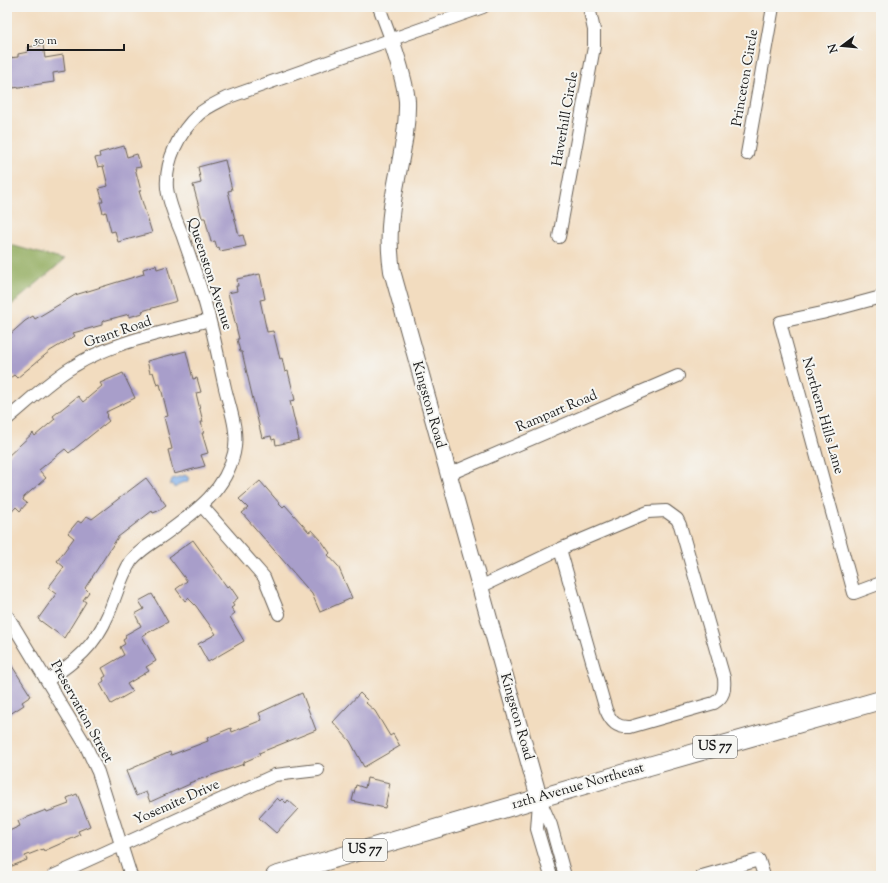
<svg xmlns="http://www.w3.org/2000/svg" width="888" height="883" font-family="'Sorts Mill Goudy',serif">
<rect width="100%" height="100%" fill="#f6f6f2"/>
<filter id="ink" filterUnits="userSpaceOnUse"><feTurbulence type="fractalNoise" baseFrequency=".025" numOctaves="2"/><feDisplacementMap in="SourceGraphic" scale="8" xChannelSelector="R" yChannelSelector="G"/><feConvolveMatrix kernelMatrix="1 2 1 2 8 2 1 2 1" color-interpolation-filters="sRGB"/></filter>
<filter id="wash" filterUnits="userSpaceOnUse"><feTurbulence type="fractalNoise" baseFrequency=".012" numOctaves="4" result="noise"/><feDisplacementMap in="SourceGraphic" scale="16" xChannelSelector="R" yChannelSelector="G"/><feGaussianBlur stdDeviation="0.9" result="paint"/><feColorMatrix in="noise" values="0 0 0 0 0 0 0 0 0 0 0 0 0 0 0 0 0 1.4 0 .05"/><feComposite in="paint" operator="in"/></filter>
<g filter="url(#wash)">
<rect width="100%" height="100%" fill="#f2dcbf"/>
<path fill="#90aa5b" stroke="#56633c" d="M 7,244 L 64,260 L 7,309 Z"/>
<path fill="#7faee9" stroke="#4e6582" d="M 185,475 L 189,478 L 187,482 L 181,483 L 175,488 L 173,484 L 170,485 L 172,479 Z"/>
<g id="blocks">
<g fill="#a89eca">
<path d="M 43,45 L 45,58 L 63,55 L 65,71 L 53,73 L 54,82 L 13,88 L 9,58 L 18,57 L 18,54 L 28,52 L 27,47 Z"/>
<path d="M 124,146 L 127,157 L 137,154 L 141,167 L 135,168 L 141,191 L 139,191 L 152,233 L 118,242 L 115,231 L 111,232 L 106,212 L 103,213 L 100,202 L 103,202 L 99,188 L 108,186 L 103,166 L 98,167 L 95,158 L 100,157 L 99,153 Z"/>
<path d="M 225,160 L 232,190 L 228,191 L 236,224 L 239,236 L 243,235 L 246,246 L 220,251 L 219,247 L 217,248 L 215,241 L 211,242 L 205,218 L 202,218 L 193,185 L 201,183 L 198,167 Z"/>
<path d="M 156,265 L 157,269 L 167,266 L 177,301 L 142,311 L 143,313 L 129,317 L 129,314 L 103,321 L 102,322 L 102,325 L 73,333 L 75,336 L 50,351 L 17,378 L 14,375 L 7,380 L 7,337 L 25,321 L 33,316 L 35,319 L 75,295 L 144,274 L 143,269 Z"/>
<path d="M 260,274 L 265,299 L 260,300 L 267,332 L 273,331 L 280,359 L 282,358 L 285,372 L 288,371 L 295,400 L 290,401 L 299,440 L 276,445 L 275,439 L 272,440 L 271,436 L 262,438 L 242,352 L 240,352 L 237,339 L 239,339 L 228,293 L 237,291 L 236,286 L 238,286 L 237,279 Z"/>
<path d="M 186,351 L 193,379 L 197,378 L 201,392 L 196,393 L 203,422 L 201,422 L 204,433 L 202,433 L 208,453 L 201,455 L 205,466 L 174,474 L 168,450 L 172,449 L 164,417 L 168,416 L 160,384 L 157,385 L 153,372 L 150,373 L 147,361 Z"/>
<path d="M 123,373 L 135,398 L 106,412 L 108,415 L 106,417 L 109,421 L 69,453 L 65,449 L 39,470 L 46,478 L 24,497 L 23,500 L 27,503 L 20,511 L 16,507 L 7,517 L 7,457 L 33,433 L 35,436 L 55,419 L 53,416 L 78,396 L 83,402 L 102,386 L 100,383 Z"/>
<path d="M 146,478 L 166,505 L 158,511 L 153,513 L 152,511 L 118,537 L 85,588 L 89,592 L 83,600 L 86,602 L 64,638 L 38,619 L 56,594 L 48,588 L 64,567 L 57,561 L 74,538 L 68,533 L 78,521 L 81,523 L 87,516 L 92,519 Z"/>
<path d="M 260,481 L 280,504 L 283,507 L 285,505 L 309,532 L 312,530 L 321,540 L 330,553 L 328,555 L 338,566 L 352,598 L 320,612 L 312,594 L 242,513 L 248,508 L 239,499 Z"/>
<path d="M 193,540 L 227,587 L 229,585 L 238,598 L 232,603 L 234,606 L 231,608 L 235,613 L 230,617 L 244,641 L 208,662 L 198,644 L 216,634 L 196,606 L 188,598 L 185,601 L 176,589 L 187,581 L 169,557 Z"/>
<path d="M 152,594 L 168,622 L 142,636 L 156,661 L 146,667 L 149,671 L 127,684 L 132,692 L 111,704 L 100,684 L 104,681 L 103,678 L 106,676 L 102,668 L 124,655 L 120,647 L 125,644 L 123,640 L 126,638 L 125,635 L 141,626 L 135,614 L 144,609 L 139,601 Z"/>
<path d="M 7,658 L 31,696 L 22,702 L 24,705 L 7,716 Z"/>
<path d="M 302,693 L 316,730 L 259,753 L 260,755 L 244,762 L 244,764 L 189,783 L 190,784 L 150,802 L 146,792 L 136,796 L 126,771 L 170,752 L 171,755 L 208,741 L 207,738 L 231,728 L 232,732 L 262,720 L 259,713 Z"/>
<path d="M 360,693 L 368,701 L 366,703 L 375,711 L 390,736 L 393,734 L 400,746 L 364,767 L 350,741 L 333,722 Z"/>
<path d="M 367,778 L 390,783 L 385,808 L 352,801 L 356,785 L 365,788 Z"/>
<path d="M 77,794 L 90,826 L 78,831 L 80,835 L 44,851 L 43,849 L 25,856 L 27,860 L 7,868 L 7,832 L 20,826 L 18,821 L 46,810 L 47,812 L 69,804 L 67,798 Z"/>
<path d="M 277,798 L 280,801 L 282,799 L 286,803 L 288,800 L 298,809 L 276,833 L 259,818 Z"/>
</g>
</g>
</g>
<g filter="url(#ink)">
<use href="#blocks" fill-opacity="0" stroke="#675f55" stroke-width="1"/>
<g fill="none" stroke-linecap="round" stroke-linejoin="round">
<defs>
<g id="street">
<path d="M 379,7 L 391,39"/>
<path d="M 747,154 L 773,7"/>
<path d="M 559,237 L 594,47 L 594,30 L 589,7"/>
<path d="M 881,297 L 822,313 L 780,322 L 854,593 L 881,583"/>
<path d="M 7,419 C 29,401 50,380 74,366 C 114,341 164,333 209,320"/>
<path d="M 447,475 L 678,376"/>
<path d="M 202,506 L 264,577 L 279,614"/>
<path d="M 480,587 L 560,549 L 648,512 L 666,511 L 677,519 L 680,525 L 724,678 C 725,690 724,697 714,703 L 630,727 C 617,728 611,722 606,710 L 560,549"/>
<path d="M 7,615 L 85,744 L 98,772 L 131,876"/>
<path d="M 48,680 C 75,662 95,646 108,615 C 116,597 120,578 131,561 C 139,551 150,544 161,537 C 192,514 225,493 234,453 C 239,431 230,409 225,388 C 218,357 212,324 202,293 C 196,274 189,254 182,234 C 176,220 169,204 167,188 C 165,161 179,132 199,114 C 207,107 217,103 226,98 L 483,7"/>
<path d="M 539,798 L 551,825 L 565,876"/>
<path d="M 539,802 L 537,829 L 551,876"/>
<path d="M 53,876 L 275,775 L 318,770"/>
<path d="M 702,876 L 759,860 L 764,876"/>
</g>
<path id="secondary" d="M 391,39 C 397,59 405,80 407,101 C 408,133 399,164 394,195 C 389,221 388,245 392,271 L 539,798"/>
<path id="primary" d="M 275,876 L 642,768 L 881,700"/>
</defs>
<use href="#street" stroke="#675f55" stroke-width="14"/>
<use href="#secondary" stroke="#675f55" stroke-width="18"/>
<use href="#primary" stroke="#675f55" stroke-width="20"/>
<use href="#street" stroke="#fff" stroke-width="12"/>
<use href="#secondary" stroke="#fff" stroke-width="16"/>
<use href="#primary" stroke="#fff" stroke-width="18"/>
</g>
</g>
<g text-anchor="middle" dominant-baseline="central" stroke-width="4" stroke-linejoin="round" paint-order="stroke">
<g fill="#f6f6f2" stroke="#5d5d5c" stroke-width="1">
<rect x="693" y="736" width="44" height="22" rx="3"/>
<rect x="343" y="839" width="44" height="22" rx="3"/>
</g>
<g font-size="13" font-weight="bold" fill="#1c1c1c">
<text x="715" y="747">US 77</text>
<text x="365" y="850">US 77</text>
</g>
<g font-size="14" fill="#1c1c1c" stroke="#f6f6f2">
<text transform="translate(746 78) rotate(-80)">Princeton Circle</text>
<text transform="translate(566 119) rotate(-80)">Haverhill Circle</text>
<text transform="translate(209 274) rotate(72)">Queenston Avenue</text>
<text transform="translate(118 333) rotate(-19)">Grant Road</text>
<text transform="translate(428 405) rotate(74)">Kingston Road</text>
<text transform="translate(557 412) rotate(-23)">Rampart Road</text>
<text transform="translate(822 416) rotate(74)">Northern Hills Lane</text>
<text transform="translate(81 712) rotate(61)">Preservation Street</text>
<text transform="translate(516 717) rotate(74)">Kingston Road</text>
<text transform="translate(578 787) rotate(-16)">12th Avenue Northeast</text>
<text transform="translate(177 803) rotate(-24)">Yosemite Drive</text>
</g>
</g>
<rect width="888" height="883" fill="none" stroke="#f6f6f2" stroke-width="24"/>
<g transform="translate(842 46) rotate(254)" stroke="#f6f6f2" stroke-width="3" paint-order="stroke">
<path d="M0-3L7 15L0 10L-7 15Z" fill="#1c1c1c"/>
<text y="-6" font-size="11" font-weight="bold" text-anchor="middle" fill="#1c1c1c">N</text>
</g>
<path d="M28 44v6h96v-6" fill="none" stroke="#1c1c1c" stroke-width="2"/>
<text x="34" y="44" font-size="12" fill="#1c1c1c" stroke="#f6f6f2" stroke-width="3" paint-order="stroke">50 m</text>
</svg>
